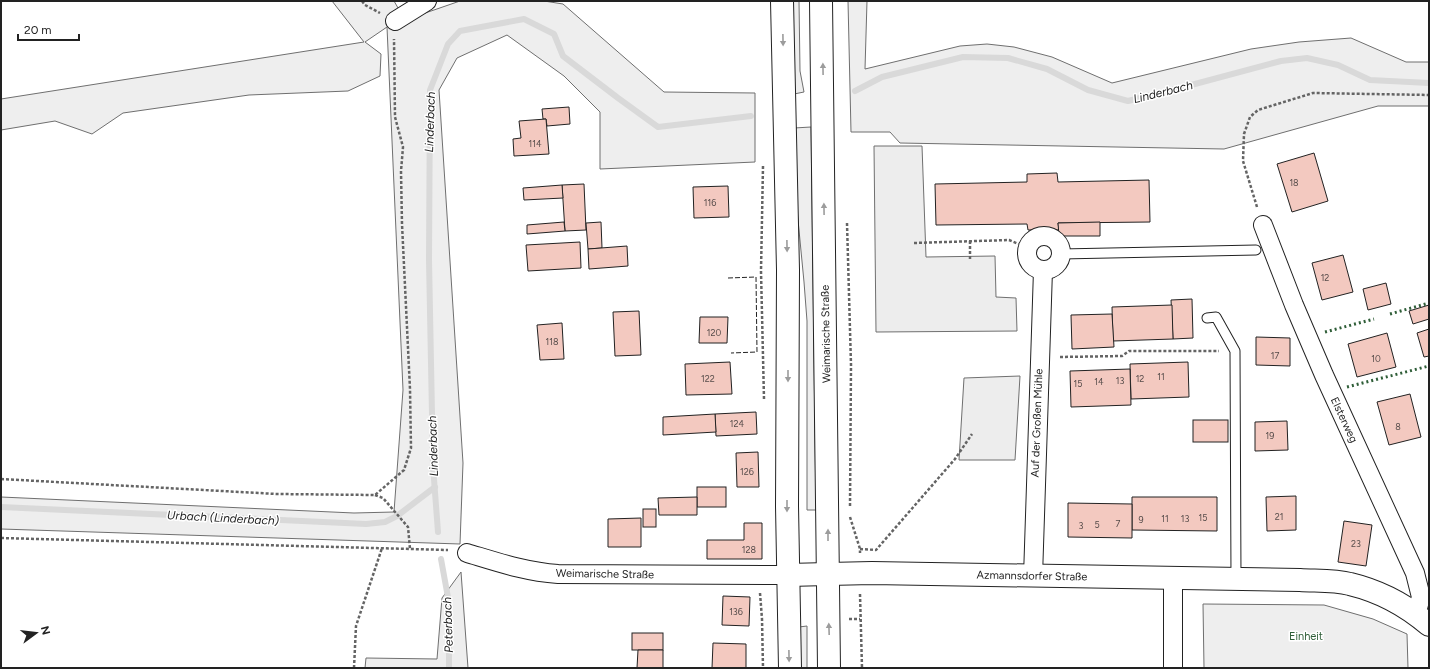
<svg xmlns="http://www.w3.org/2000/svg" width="1430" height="669" font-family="Figtree,sans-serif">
<rect width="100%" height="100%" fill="#fff"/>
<g fill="#eee" stroke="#6f6f6f">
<path d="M 332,1 L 394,1 L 405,20 L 460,1 L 544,1 L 563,4 L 664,92 L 755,93 L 755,162 L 600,169 L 600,112 L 564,76 L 507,35 L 457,58 L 439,90 L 463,463 L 460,544 L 1,529 L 1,497 L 354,513 L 394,512 L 403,390 L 387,27 L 365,42 L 381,54 L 380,76 L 348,91 L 249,95 L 123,113 L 92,134 L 55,121 L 1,130 L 1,99 L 364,42 Z"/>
<path d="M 793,1 L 799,1 L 800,71 L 804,92 L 794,94 Z"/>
<path d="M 848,1 L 867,1 L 865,69 L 960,46 L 987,44 L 1014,47 L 1052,57 L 1112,83 L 1251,49 L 1299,42 L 1351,38 L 1406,62 L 1429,62 L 1429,106 L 1378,106 L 1224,149 L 900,143 L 890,132 L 851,132 Z"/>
<path d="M 811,127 L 816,510 L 807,510 L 807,321 L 804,282 L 796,199 L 794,128 Z"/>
<path d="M 461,572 L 468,668 L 365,668 L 366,658 L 437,659 L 442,598 Z"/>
<path d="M 1203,604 L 1324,605 L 1373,619 L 1407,634 L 1408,668 L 1204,668 Z"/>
<path d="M 807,626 L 807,668 L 800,668 L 799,627 Z"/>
</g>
<g fill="#ededed" stroke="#6f6f6f">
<path d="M 874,146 L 922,146 L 926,257 L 995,256 L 996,297 L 1016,298 L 1017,331 L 876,332 Z"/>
<path d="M 1020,376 L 1015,460 L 959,460 L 964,378 Z"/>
</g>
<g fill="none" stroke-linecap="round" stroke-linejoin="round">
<g stroke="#d9d9d9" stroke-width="6">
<path d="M 855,91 L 882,77 L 963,57 L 1008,58 L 1047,69 L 1088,90 L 1128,101 L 1180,88 L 1281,61 L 1307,58 L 1338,65 L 1370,80 L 1429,83"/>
<path d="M 1,507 L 366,524 L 385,522 L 397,516 L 435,487"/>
<path d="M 438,532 L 433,466 L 429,260 L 430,90 L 448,44 L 460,31 L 524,19 L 554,34 L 563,56 L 618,98 L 658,127 L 751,116"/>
<path d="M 441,559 L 449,603 L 449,668"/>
</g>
</g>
<g fill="#f3c9c0" stroke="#222">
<path d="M 569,107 L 570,124 L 547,126 L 546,119 L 543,119 L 542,109 Z"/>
<path d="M 546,119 L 549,154 L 514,156 L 513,139 L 521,138 L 519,121 Z"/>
<path d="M 1314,153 L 1328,201 L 1292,212 L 1277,164 Z"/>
<path d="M 1057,173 L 1058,182 L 1149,180 L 1150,222 L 1058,223 L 1059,230 L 1028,230 L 1027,224 L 936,225 L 935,184 L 1027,182 L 1027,174 Z"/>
<path d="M 584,184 L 586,230 L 565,231 L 562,185 Z"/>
<path d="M 562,185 L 563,198 L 524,200 L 523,188 Z"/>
<path d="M 728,186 L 729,217 L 694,218 L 693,187 Z"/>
<path d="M 564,222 L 565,231 L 527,234 L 527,225 Z"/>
<path d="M 601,222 L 602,248 L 588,249 L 586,223 Z"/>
<path d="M 1100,222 L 1100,236 L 1059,236 L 1058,223 Z"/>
<path d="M 580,242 L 581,268 L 528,271 L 526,245 Z"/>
<path d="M 627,246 L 628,266 L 589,269 L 588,249 Z"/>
<path d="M 1343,255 L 1353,292 L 1322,300 L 1312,263 Z"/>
<path d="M 1386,283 L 1391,304 L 1368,310 L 1363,289 Z"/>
<path d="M 1192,299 L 1193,338 L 1173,339 L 1171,300 Z"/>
<path d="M 1172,305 L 1173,339 L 1113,341 L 1112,307 Z"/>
<path d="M 1429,305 L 1429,319 L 1413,324 L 1409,311 Z"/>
<path d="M 639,311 L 641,355 L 615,356 L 613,312 Z"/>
<path d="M 1112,314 L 1114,347 L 1072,349 L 1071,315 Z"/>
<path d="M 700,317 L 728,317 L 727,343 L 699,343 Z"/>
<path d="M 562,323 L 564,359 L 540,360 L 537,325 Z"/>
<path d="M 1429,329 L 1429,356 L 1424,357 L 1417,333 Z"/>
<path d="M 1387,333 L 1396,367 L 1357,377 L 1348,344 Z"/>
<path d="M 1256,337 L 1290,338 L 1290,366 L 1256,365 Z"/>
<path d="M 730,362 L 732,394 L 686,395 L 685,364 Z"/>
<path d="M 1188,362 L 1189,397 L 1131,399 L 1130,364 Z"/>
<path d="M 1130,369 L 1131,405 L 1071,407 L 1070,371 Z"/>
<path d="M 1410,394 L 1421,437 L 1389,445 L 1377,402 Z"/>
<path d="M 756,412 L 757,434 L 716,436 L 715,414 Z"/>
<path d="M 715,414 L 716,432 L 663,435 L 663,417 Z"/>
<rect x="1193" y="420" width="35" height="22"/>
<path d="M 1287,421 L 1288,450 L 1255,451 L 1255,422 Z"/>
<path d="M 758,452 L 759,487 L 737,487 L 736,453 Z"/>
<rect x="697" y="487" width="29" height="20"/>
<path d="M 1296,496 L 1296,530 L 1267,531 L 1266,497 Z"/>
<path d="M 697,497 L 697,515 L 659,515 L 658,498 Z"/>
<path d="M 1132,497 L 1217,497 L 1217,531 L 1132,530 Z"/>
<path d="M 1068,503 L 1132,504 L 1132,538 L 1068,537 Z"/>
<rect x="643" y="509" width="13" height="18"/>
<path d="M 641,518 L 641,547 L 608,547 L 608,519 Z"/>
<path d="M 1344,521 L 1372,525 L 1366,566 L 1338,562 Z"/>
<path d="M 744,523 L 762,523 L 762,559 L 707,559 L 707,540 L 744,540 Z"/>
<path d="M 723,596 L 750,597 L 749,626 L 722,625 Z"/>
<rect x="632" y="633" width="31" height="17"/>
<path d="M 713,643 L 746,644 L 746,668 L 712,668 Z"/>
<path d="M 638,650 L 663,650 L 663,668 L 637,668 Z"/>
</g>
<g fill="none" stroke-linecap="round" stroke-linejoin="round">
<defs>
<g id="service">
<path d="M 1061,254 L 1256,250"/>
<path d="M 1207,318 L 1216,317 L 1235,351 L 1236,579"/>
</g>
<g id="minor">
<path d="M 395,21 L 427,1"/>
<path d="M 1263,225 L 1294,305 L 1324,375 L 1415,573 L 1421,597 L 1416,615"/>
<circle cx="1044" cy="253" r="17"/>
<path d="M 467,553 C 497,562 526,572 558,574 L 788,575"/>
<path d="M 1033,577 L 1043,270"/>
<path d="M 1173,578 L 1173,668"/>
</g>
<path id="tertiary" d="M 828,574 L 872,573 L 1300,580 C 1316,581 1335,580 1350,584 C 1379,591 1407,606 1429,625"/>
<g id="primary">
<path d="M 782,1 L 788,270 L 787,506 L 790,668"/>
<path d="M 821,1 L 829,668"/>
<path d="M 788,575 L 828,574"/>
</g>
</defs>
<use href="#service" stroke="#222" stroke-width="11"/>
<use href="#minor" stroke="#222" stroke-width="20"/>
<use href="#tertiary" stroke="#222" stroke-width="24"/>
<use href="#primary" stroke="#222" stroke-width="24"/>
<g stroke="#646464" stroke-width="2.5" stroke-dasharray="3 2" stroke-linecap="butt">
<path d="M 362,1 L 365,5 L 380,13"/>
<path d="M 763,166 L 761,271 L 764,399"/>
<path d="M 1257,207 L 1243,161 L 1244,134 L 1250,117 L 1258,110 L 1313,93 L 1429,95"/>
<path d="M 847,223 L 851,365 L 850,508"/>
<path d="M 1043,230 L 1043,237"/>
<path d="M 970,241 L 970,259"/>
<path d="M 914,243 L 1009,240 L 1028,248"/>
<path d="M 1060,357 L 1122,356 L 1129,351 L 1219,351"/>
<path d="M 1,479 L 277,494 L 375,495 L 404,470 L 411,448 L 410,389 L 402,224 L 401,171 L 403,147 L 395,117 L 394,39"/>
<path d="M 375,495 L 383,498 L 408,527 L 410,549"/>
<path d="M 850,517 L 860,549 L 860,553"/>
<path d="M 1,538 L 448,550"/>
<path d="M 860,549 L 876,550 L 955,459 L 972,434"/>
<path d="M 760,593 L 762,619 L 763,668"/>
<path d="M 860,594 L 862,668"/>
<path d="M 849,619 L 860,619"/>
<path d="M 354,668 L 356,626 L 382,548"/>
</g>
<use href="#service" stroke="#fff" stroke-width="9"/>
<use href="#minor" stroke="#fff" stroke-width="18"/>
<use href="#tertiary" stroke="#fff" stroke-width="22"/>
<use href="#primary" stroke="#fff" stroke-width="22"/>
<g stroke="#2f5e38" stroke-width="3" stroke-dasharray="2 3" stroke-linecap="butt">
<path d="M 1390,314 L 1429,303"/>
<path d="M 1325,332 L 1374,319"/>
<path d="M 1347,387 L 1429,366"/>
</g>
<path stroke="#222" stroke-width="1" stroke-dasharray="5 2" stroke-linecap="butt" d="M 728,278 L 756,277 L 757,352 L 731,353"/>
</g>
<defs><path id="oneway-solid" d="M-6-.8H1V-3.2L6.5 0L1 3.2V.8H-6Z"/></defs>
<g fill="#9c9c9c">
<use href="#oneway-solid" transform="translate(783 40) rotate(89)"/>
<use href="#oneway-solid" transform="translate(823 69) rotate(-91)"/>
<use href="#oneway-solid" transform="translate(824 209) rotate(-91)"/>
<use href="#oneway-solid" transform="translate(787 246) rotate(89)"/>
<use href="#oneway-solid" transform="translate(788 376) rotate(90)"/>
<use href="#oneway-solid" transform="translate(787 506) rotate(90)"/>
<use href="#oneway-solid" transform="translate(828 535) rotate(-90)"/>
<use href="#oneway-solid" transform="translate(829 629) rotate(-92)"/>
<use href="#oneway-solid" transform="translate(789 656) rotate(89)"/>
</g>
<g text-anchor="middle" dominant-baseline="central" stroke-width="3" stroke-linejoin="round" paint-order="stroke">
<g font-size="9" fill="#564c4a">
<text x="535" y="143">114</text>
<text x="1294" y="182">18</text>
<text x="710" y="202">116</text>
<text x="1325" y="277">12</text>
<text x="714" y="332">120</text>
<text x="552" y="341">118</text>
<text x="1275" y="355">17</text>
<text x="1376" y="358">10</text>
<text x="1161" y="376">11</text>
<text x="708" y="378">122</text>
<text x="1140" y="378">12</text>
<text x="1120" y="380">13</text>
<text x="1099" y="381">14</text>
<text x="1078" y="383">15</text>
<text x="737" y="423">124</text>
<text x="1398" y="426">8</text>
<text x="1270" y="435">19</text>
<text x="747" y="471">126</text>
<text x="1279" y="516">21</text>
<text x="1203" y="517">15</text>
<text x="1165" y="518">11</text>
<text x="1185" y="518">13</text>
<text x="1141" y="519">9</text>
<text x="1118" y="523">7</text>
<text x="1097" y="524">5</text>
<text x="1081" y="525">3</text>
<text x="1356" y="543">23</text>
<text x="749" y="549">128</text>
<text x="736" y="611">136</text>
</g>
<g font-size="11" fill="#222" stroke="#fff">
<text transform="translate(826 334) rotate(-91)">Weimarische Straße</text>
<text transform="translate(1344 420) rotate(65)">Elsterweg</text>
<text transform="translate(1037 423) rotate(-88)">Auf der Großen Mühle</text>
<text transform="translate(605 574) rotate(1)">Weimarische Straße</text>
<text transform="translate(1032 576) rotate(1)">Azmannsdorfer Straße</text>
</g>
<g font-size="11" fill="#2f5e38" stroke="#fff">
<text x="1306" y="636">Einheit</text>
</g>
<g font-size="12" font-style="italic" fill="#222" stroke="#fff">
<text transform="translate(1163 92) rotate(-14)">Linderbach</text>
<text transform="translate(430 122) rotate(-88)">Linderbach</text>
<text transform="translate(433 446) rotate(-92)">Linderbach</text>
<text transform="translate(223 518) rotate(3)">Urbach (Linderbach)</text>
<text transform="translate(448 625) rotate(-92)">Peterbach</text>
</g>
</g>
<rect width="1430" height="669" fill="none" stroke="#222222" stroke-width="4"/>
<g transform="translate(36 633) rotate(75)" stroke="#ffffff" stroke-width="3" paint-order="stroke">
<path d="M0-3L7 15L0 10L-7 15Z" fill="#222222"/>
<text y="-6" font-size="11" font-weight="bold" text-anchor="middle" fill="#222222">N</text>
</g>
<path d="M18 34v6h61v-6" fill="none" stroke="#222222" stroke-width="2"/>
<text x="24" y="34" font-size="12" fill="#222222" stroke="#ffffff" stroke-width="3" paint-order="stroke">20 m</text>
</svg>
